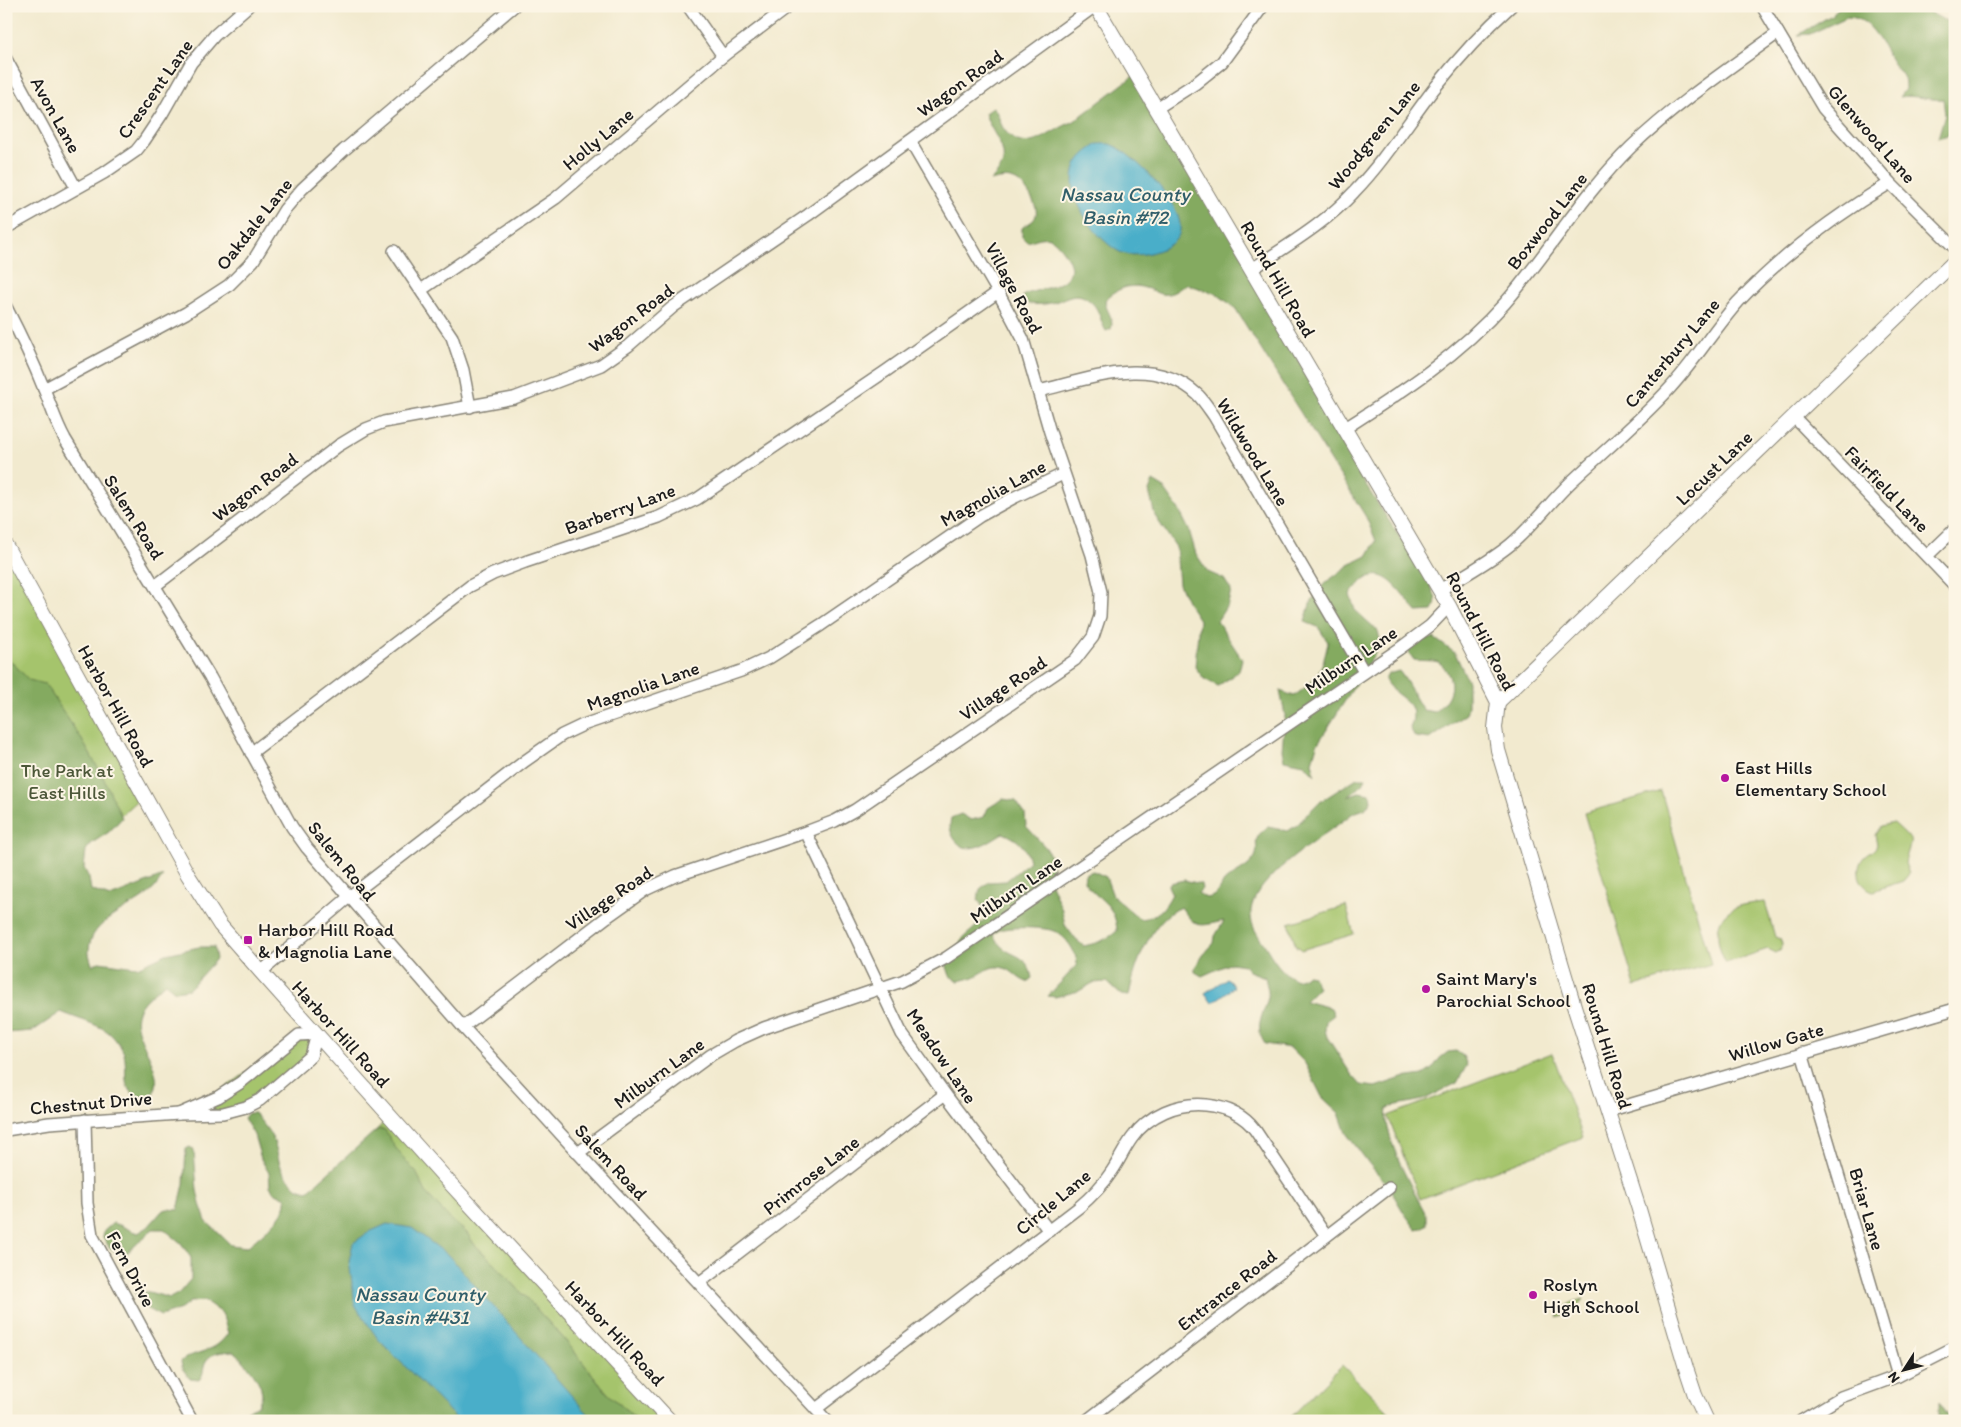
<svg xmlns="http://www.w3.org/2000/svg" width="1961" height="1427" font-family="Itim,sans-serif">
<rect width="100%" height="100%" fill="#fcf5e5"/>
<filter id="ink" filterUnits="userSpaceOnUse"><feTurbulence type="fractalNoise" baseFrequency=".02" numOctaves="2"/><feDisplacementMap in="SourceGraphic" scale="10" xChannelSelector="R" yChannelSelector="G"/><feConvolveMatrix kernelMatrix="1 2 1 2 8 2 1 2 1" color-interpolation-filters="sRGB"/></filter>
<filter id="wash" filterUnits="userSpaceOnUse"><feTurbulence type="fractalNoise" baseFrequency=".0096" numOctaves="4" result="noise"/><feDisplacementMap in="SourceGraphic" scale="20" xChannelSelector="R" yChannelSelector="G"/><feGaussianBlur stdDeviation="1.12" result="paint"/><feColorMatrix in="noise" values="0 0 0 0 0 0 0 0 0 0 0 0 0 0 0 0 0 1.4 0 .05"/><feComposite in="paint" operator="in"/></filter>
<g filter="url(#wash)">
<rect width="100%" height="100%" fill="#f2eacf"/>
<g fill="#a5c46c" stroke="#607044">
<path d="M 6,545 L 143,795 L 6,919 Z"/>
<path d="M 1661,791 L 1711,964 L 1635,986 L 1584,813 Z"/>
<path d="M 1894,823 C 1917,845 1911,836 1905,863 L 1909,874 L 1903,881 L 1873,891 C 1858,886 1854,867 1865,856 C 1870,852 1874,851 1877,845 L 1875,835 L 1881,826 Z"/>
<path d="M 1765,902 L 1775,937 L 1780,939 L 1782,944 L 1781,950 L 1776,953 L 1768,949 L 1726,963 C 1716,946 1712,918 1734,908 C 1743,904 1755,903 1765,902 Z"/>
<path d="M 1346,906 L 1354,934 L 1301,950 L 1299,947 L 1296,947 L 1289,923 Z"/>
<path d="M 317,1034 L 311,1056 L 276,1088 L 223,1113 L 200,1106 L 299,1035 Z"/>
<path d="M 1552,1053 L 1583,1137 L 1420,1199 L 1388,1116 Z"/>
<path d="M 390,1117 L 669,1421 L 639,1421 L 609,1395 L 564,1339 L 495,1264 L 474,1244 L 467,1233 L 449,1218 L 434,1202 L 374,1132 Z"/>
<path d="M 1583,1299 C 1576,1309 1568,1314 1557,1317 C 1563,1306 1571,1302 1583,1299 Z"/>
<path d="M 1342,1365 L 1395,1418 L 1393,1421 L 1287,1421 Z"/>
</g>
<g fill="#84aa60" stroke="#50633e">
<path d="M 1841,6 L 1929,6 L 1929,12 L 1944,20 L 1955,22 L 1955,133 L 1938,138 L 1945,114 L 1943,99 C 1928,101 1914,94 1899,97 L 1905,89 C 1905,75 1902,75 1894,65 C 1881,47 1874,17 1847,17 L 1810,34 L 1798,35 L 1830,16 Z"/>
<path d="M 1136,74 L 1251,270 L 1359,475 L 1429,582 C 1434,593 1439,600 1433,611 L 1417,612 C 1396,587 1379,554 1350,595 L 1355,610 L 1378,631 L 1381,644 L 1317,745 L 1312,762 L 1315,775 L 1304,764 L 1284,760 L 1282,750 L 1285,715 L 1280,691 L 1294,696 C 1317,680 1323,669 1328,642 L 1318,627 L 1305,622 L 1310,604 L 1324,584 L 1349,565 L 1367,556 L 1376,541 L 1366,517 L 1235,308 L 1217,294 L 1186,284 C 1180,288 1175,293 1168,294 C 1159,296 1154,290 1145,288 C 1130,283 1116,289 1105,300 C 1105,311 1115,317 1111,329 L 1106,331 C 1100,322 1100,310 1092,303 C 1078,289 1069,297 1055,302 C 1044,305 1035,305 1024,303 L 1022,299 L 1024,295 C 1038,288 1062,289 1070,273 C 1075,265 1058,241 1050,238 C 1043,236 1034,240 1027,242 L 1022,237 L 1022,228 C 1027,223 1034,223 1036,215 C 1039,206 1024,183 1014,180 C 1007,177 998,179 990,181 C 1019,155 993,140 985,113 L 993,107 C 1000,115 999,125 1007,133 C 1028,157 1051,129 1073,122 Z"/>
<path d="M 1153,481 L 1163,487 L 1178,508 L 1189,530 L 1196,554 L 1208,572 L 1224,579 L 1231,590 L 1228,604 L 1217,621 L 1242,659 L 1239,671 L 1218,686 L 1204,679 L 1195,667 L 1199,620 L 1188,603 L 1179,584 L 1176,547 L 1155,516 L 1149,491 Z"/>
<path d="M 1434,638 L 1455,653 L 1468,681 L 1468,706 L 1466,714 L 1430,739 L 1415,737 L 1410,728 C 1422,699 1395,700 1385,680 L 1388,674 L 1399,671 C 1409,683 1414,697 1423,710 L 1434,712 C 1446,703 1456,689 1448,674 C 1446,669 1443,665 1438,662 C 1432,660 1421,661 1414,660 L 1409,653 L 1409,647 L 1417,641 Z"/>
<path d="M 6,656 L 29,680 L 45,684 L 82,740 L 103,777 L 122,818 L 109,832 L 92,843 L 86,850 L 84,868 L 89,878 L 91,890 L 110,897 L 163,876 C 158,883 155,889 148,894 C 129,910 91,920 89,949 C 88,954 91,960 92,965 L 99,962 L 137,967 L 166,954 L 199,947 L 214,947 L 216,959 L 189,989 L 175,991 L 165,983 C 155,992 140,1001 137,1015 C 131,1039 173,1077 149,1098 C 117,1095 129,1074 124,1054 C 123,1048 113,1036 108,1032 C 100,1025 72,1017 61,1012 L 33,1031 L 6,1033 Z"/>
<path d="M 1357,778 L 1366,778 L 1363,784 L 1348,796 L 1359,792 L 1370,794 L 1371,801 L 1365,809 L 1353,813 C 1327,835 1247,880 1251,916 C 1251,926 1259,937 1264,944 C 1272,957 1282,975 1297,980 L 1308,975 L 1313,976 L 1318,988 L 1305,1001 L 1331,1008 L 1334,1015 L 1326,1021 L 1325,1030 L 1327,1037 L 1351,1074 L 1361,1085 L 1375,1087 L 1402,1078 L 1423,1075 L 1432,1069 L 1440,1058 L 1448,1052 L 1456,1051 L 1463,1056 L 1467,1065 L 1457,1083 L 1423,1100 L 1392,1106 L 1387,1109 C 1382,1136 1414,1192 1427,1216 L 1427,1225 L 1422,1228 L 1416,1229 L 1404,1213 L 1387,1184 L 1370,1165 L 1346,1133 L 1339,1113 L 1322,1097 L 1305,1063 L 1290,1048 L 1265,1044 C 1253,1026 1264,1015 1268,997 C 1269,991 1266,983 1265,977 L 1249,971 L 1244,965 L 1231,963 L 1202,976 L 1195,972 L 1195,967 L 1204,954 L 1214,943 L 1215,936 L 1224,921 C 1199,926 1197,930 1181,907 C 1151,918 1134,967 1129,996 L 1121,995 L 1107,982 L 1093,983 L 1079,991 L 1055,997 L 1048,996 L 1077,965 C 1077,952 1066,936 1054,931 C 1043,927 1015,927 1003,929 C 1000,929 997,932 993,934 C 995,938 997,942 1000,945 C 1012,958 1027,952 1032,978 L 1027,982 C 1018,979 1015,973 1007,969 C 991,963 987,971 974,977 C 969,979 963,980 958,981 L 950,976 L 946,964 L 964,937 L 985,919 L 985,910 L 978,900 L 980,889 L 989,882 L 1006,881 L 1029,862 C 1027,847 1018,839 1003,833 C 989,841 969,857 956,841 C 950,833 949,827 951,818 L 961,814 L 971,820 L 984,817 L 988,808 L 1003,799 L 1016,801 L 1025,814 L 1026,826 L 1047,849 L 1053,863 L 1049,879 L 1062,910 L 1065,925 L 1076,940 L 1084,946 C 1097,943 1107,940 1117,931 C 1115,901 1097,901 1084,881 L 1085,874 L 1093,871 L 1106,877 L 1113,896 L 1140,919 C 1158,917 1164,909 1172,894 L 1168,886 L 1170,883 L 1184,880 L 1201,884 L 1202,889 L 1198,893 L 1206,898 C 1218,897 1217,889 1225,881 C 1233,874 1247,869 1253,860 C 1263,847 1247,841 1268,827 L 1288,831 L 1297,825 L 1318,803 Z"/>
<path d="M 248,1113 L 254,1113 C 261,1121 268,1129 273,1139 C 279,1153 277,1167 289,1179 C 298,1188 295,1188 308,1191 L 374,1132 L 380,1129 L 385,1130 L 395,1147 L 410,1166 L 416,1172 L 427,1194 L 449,1218 L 467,1233 L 474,1244 L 495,1264 L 564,1339 L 609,1395 L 639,1421 L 284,1421 L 274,1413 C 270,1413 265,1413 261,1414 C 246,1417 245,1427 226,1417 L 239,1415 L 258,1405 C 259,1402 262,1397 262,1394 C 261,1379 243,1359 233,1351 C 224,1352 211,1352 206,1361 C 202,1368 205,1373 199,1380 L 190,1379 L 182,1368 L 181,1361 C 198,1349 215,1354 228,1333 L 222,1313 L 205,1301 L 190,1302 L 181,1309 L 161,1316 L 147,1309 L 134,1292 L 149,1292 L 170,1298 L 179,1293 L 191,1279 L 191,1258 L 181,1243 L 164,1229 L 153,1229 L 126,1254 L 118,1254 L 109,1247 L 103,1237 L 104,1231 L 113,1223 C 123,1225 129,1231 138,1233 L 148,1227 L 162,1211 L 167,1209 L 178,1210 L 184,1184 L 186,1149 L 190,1147 L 194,1150 L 197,1190 L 200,1204 L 206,1221 L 231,1245 L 247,1247 C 259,1236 289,1215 286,1198 L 274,1192 L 270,1186 L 269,1173 L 261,1159 L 254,1135 L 244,1118 Z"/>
<path d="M 1939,1401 L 1951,1421 L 1939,1421 Z"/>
</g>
<g fill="#49aec9" stroke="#326572">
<path d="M 1098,144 C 1102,144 1109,143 1113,145 C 1133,154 1195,214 1177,238 C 1167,252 1133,260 1118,251 C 1094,237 1063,194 1076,165 C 1081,155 1089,150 1098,144 Z"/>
<path d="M 1227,978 L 1234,987 L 1212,1003 L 1205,993 Z"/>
<path d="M 387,1224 L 412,1228 L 448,1255 L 579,1404 L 595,1421 L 459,1421 L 378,1339 L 355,1305 L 349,1261 L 353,1243 L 369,1232 Z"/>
</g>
</g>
<g filter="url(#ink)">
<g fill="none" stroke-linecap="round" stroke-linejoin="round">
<defs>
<g id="minor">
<path d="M 688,6 L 723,56"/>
<path d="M 1762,6 L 1823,108 L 1890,183 L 1955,248"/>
<path d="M 6,59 L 76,188"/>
<path d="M 1157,108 L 1196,83 L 1222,62 L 1263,6"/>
<path d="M 6,228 L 104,173 L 136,151 L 144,141 L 162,114 L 191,63 L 215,35 L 248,6"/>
<path d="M 394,251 L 452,337 L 463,370 L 470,407"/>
<path d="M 1251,270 C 1286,246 1325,224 1354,192 C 1384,161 1407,124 1433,90 C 1456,61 1483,31 1511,6"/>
<path d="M 421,290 L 556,198 L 723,56 L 789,6"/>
<path d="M 6,307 C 20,334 33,361 44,389 C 51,406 56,423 65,439 L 210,677 L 292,827 L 307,848 L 463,1027 L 578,1153 L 827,1421"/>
<path d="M 44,389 L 186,313 L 229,285 L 253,261 L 285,209 L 302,189 L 344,150 L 514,6"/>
<path d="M 1039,391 C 1090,379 1153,353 1198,395 C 1204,401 1209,409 1214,416 L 1364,672"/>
<path d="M 1794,417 L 1955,586"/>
<path d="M 1344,429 C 1402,392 1459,355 1505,303 C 1549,252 1583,194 1631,147 C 1676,104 1728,69 1778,33"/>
<path d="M 1927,556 L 1955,529"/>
<path d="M 155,586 L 338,446 L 366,429 L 384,422 L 514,398 L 601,365 L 628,346 L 673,307 L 808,215 L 1095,6"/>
<path d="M 1440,590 C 1463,576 1489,562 1510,545 C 1532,527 1550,502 1571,482 C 1604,451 1639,422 1670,388 C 1695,361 1714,329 1738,302 C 1782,255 1835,216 1890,183"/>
<path d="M 251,753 L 470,586 L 493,574 L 525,562 L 659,517 L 697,499 L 886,371 L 998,292"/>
<path d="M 806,832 L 902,1034 L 945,1094 L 1049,1231"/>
<path d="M 261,972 L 349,897 L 525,761 L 562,735 L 583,725 L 741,671 L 769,658 L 821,625 L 980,516 L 1013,498 L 1063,474"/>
<path d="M 463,1027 L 607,917 L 645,890 L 675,876 L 806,832 L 835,821 L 855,810 L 1075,660 L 1093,637 L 1100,616 L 1101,592 L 1092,555 L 1050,432 L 1023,339 L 998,292 L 910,141"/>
<path d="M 317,1034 L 311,1056 L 260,1100 L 246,1107 L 223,1113 L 179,1114 L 218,1097 L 240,1083 L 299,1035 Z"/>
<path d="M 1802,1053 L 1898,1376"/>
<path d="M 1608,1111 L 1955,1009"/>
<path d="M 85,1120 L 87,1203 L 92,1235 L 192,1421"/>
<path d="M 6,1130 L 49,1123 L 179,1114"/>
<path d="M 578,1153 L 711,1055 L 735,1041 L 764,1028 L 902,981 L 946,958 L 1399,649 L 1430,626 L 1449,606"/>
<path d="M 699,1283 L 945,1094"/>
<path d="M 816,1409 L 1078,1208 C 1091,1197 1103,1185 1112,1171 C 1119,1161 1124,1149 1132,1138 C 1148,1115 1178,1102 1206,1105 C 1225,1107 1243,1114 1255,1130 L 1326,1236"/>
<path d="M 1086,1421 L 1389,1188"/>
<path d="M 1801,1421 L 1841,1397 L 1898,1376 L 1955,1347"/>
</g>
<g id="tertiary">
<path d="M 1096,6 L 1449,606 L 1498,702 L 1495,728 L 1498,750 L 1574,1006 L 1638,1206 L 1686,1368 L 1695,1395 L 1707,1421"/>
<path d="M 6,546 L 188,875 L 220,925 L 261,972 L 448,1181 L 670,1421"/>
<path d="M 1498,702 L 1955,261"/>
</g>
</defs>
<use href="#minor" stroke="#878376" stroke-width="14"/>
<use href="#tertiary" stroke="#878376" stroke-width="16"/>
<use href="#minor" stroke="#fff" stroke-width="11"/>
<use href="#tertiary" stroke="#fff" stroke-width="14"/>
</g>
</g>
<g fill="#b5179e" stroke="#fcf5e5" stroke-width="2">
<circle cx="1725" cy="778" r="5"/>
<rect x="243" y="935" width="10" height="10" rx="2.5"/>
<circle cx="1426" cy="989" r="5"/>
<circle cx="1533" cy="1295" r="5"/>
</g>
<g text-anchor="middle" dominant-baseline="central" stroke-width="4" stroke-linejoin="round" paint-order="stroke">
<g font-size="19" fill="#1c1c1c" stroke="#fcf5e5">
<text transform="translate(960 83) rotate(-36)">Wagon Road</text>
<text transform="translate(155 89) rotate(-55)">Crescent Lane</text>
<text transform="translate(56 115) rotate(61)">Avon Lane</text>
<text transform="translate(1872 134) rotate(49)">Glenwood Lane</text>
<text transform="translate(1374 135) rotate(-51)">Woodgreen Lane</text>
<text transform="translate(598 139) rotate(-40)">Holly Lane</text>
<text transform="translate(1547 221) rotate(-52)">Boxwood Lane</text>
<text transform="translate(254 224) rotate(-52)">Oakdale Lane</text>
<text transform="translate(1278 279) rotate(60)">Round Hill Road</text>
<text transform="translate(1014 288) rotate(62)">Village Road</text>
<text transform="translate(631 318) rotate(-37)">Wagon Road</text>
<text transform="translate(1672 353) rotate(-50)">Canterbury Lane</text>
<text transform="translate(1253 452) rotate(59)">Wildwood Lane</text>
<text transform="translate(1714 468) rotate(-44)">Locust Lane</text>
<text transform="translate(255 487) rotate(-37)">Wagon Road</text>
<text transform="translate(1887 489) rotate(46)">Fairfield Lane</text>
<text transform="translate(993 493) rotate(-29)">Magnolia Lane</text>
<text transform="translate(620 509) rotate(-20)">Barberry Lane</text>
<text transform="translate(134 517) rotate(58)">Salem Road</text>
<text transform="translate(1481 631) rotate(63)">Round Hill Road</text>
<text transform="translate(1351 660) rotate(-34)">Milburn Lane</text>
<text transform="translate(643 686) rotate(-19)">Magnolia Lane</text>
<text transform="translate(1003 688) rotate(-34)">Village Road</text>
<text transform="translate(116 706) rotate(61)">Harbor Hill Road</text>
<text transform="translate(342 861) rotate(51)">Salem Road</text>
<text transform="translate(1016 889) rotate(-34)">Milburn Lane</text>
<text transform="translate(609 898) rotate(-34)">Village Road</text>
<text transform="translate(341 1034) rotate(48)">Harbor Hill Road</text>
<text transform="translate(1776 1042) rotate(-16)">Willow Gate</text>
<text transform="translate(1607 1046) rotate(73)">Round Hill Road</text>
<text transform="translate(942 1056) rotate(56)">Meadow Lane</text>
<text transform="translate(659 1073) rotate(-36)">Milburn Lane</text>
<text transform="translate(91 1103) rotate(-5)">Chestnut Drive</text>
<text transform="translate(611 1162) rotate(47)">Salem Road</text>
<text transform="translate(811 1175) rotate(-38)">Primrose Lane</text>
<text transform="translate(1053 1202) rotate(-40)">Circle Lane</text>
<text transform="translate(1867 1209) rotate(74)">Briar Lane</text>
<text transform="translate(131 1269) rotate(62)">Fern Drive</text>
<text transform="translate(1227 1290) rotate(-38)">Entrance Road</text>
<text transform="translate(615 1333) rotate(47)">Harbor Hill Road</text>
</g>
<g font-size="19" fill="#1c1c1c" stroke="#fcf5e5" text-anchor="start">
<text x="1735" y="767">East Hills<tspan x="1735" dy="22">Elementary School</tspan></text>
<text x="258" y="929">Harbor Hill Road<tspan x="258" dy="22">&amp; Magnolia Lane</tspan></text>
<text x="1436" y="978">Saint Mary's<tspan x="1436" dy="22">Parochial School</tspan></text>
<text x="1543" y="1284">Roslyn<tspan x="1543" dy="22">High School</tspan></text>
</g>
<g font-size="19" fill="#4c5738" stroke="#fcf5e5">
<text x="67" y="770">The Park at<tspan x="67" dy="22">East Hills</tspan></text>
</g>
<g font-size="20" font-style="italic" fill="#305e6a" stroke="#fcf5e5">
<text x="1125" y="194">Nassau County<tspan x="1125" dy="23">Basin #72</tspan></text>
<text x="420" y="1294">Nassau County<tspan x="420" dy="23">Basin #431</tspan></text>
</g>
</g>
<rect width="1961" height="1427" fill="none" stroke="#fcf5e5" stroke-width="25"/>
<g transform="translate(1904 1370) rotate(234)" stroke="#fcf5e5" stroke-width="4" paint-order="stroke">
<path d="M0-4L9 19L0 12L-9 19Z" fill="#1c1c1c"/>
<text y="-8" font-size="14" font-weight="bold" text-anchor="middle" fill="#1c1c1c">N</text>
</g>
</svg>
